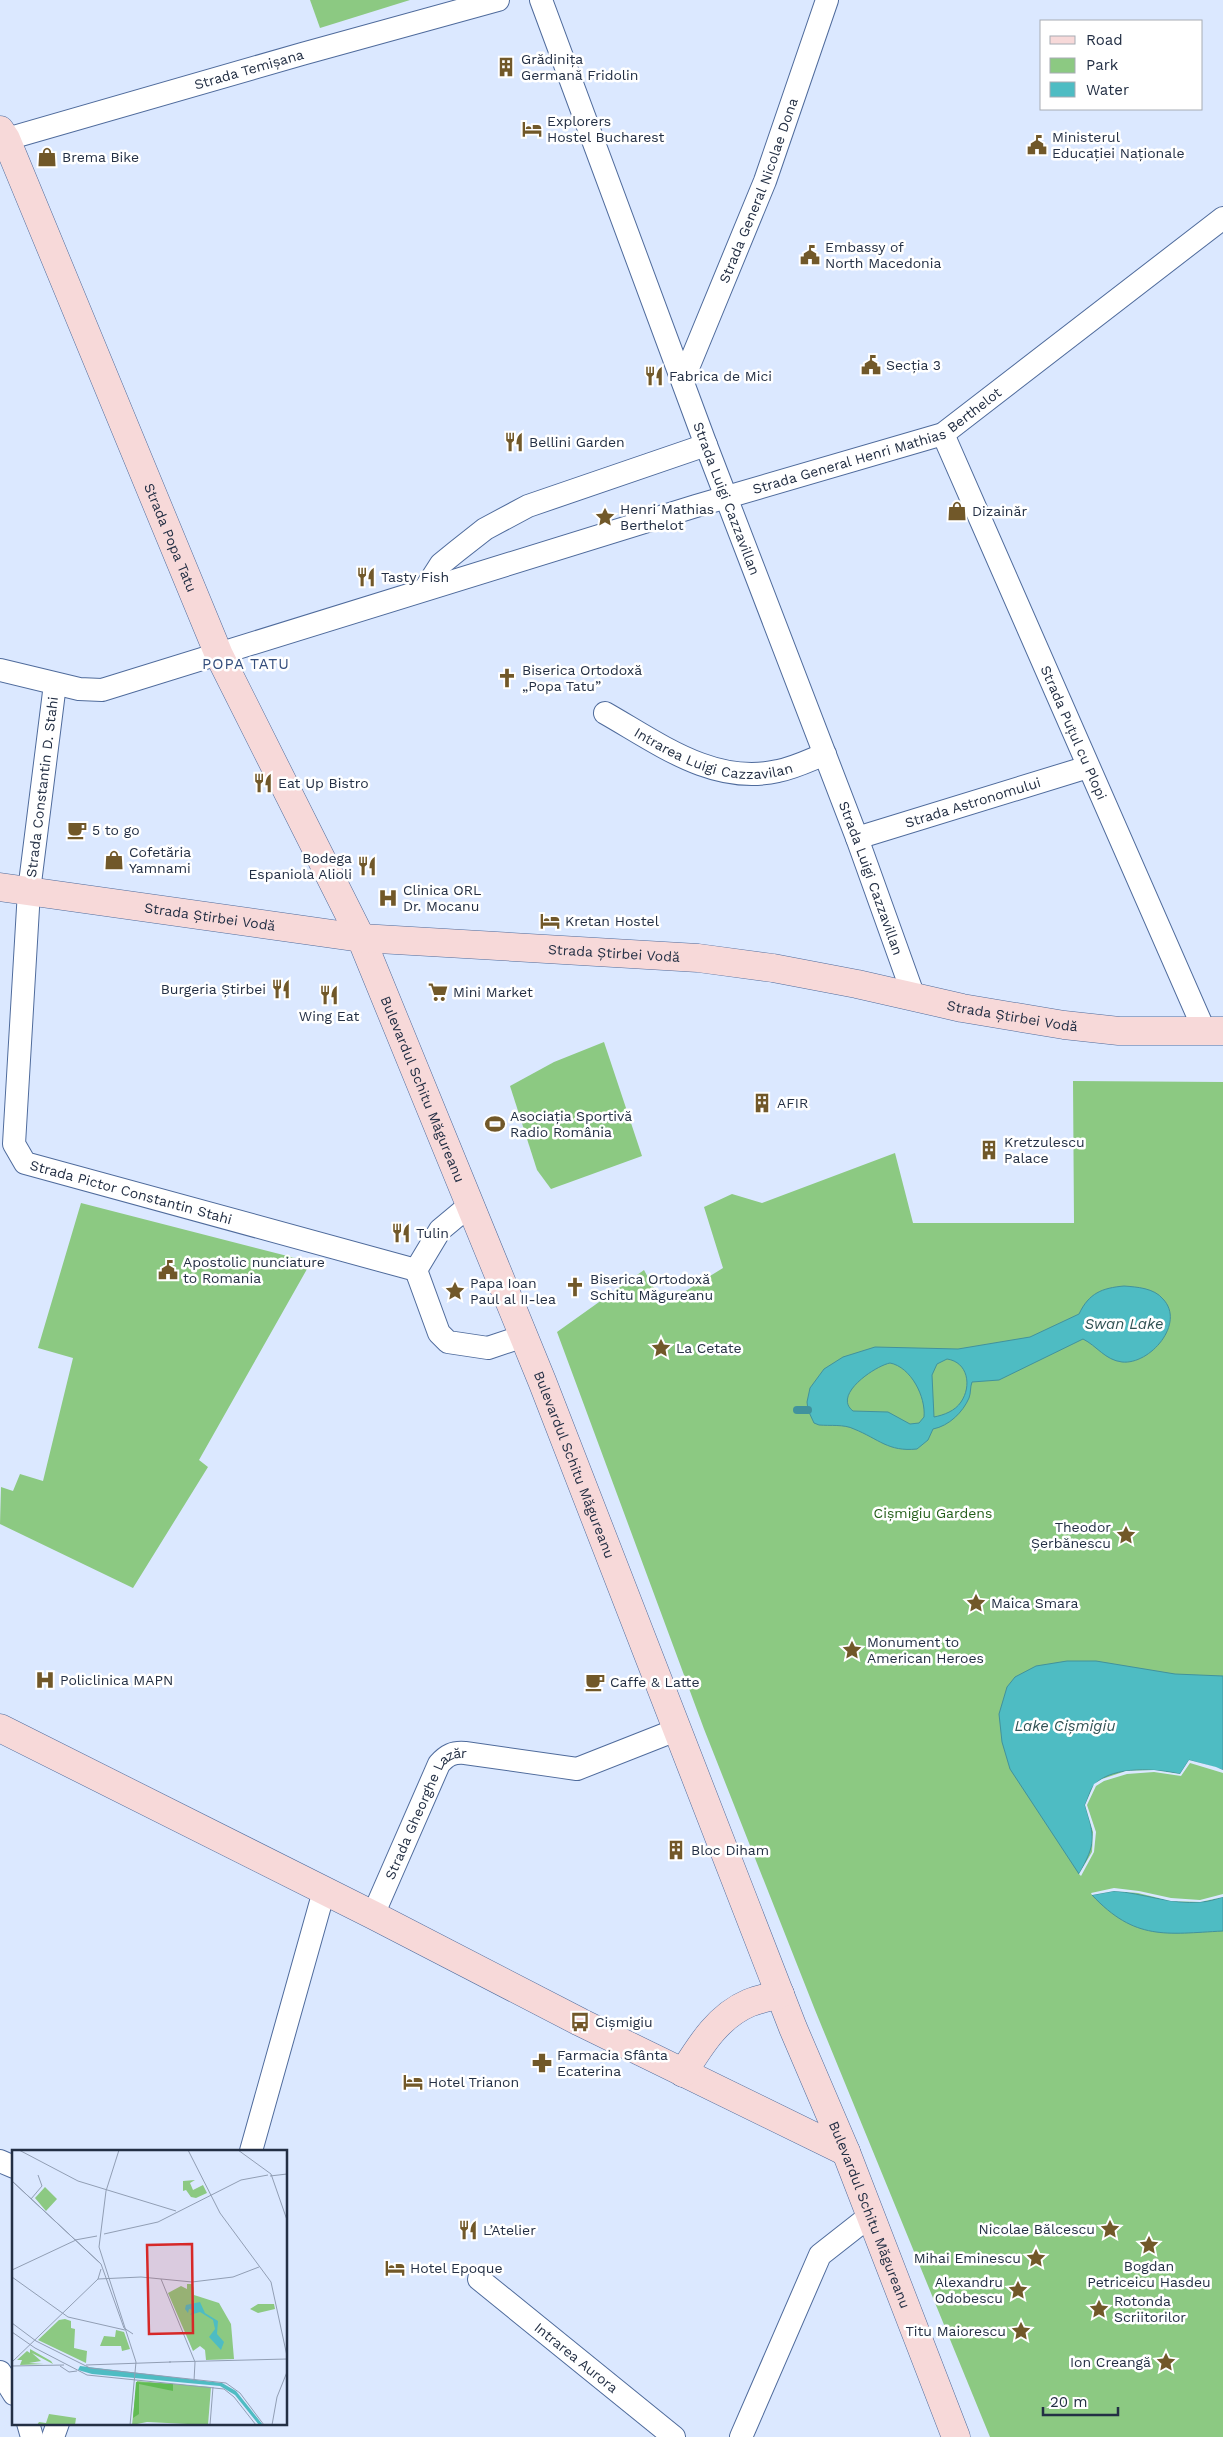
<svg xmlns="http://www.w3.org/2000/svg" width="1223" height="2437" font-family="'Work Sans',sans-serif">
<rect width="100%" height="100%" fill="#dbe8ff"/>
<g fill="#8cc982">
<path d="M 310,0 L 410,0 L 320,28 Z"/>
<path d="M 604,1042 L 642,1156 L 551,1189 L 537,1170 L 510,1086 L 554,1062 Z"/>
<path d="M 1073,1081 L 1223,1082 L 1223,2437 L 990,2437 L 815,2010 L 704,1729 L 557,1332 L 644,1270 L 663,1305 L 723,1268 L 704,1207 L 732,1194 L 762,1203 L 895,1153 L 913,1223 L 1074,1223 Z"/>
<path d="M 81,1203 L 311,1262 L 199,1460 L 208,1467 L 133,1588 L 0,1524 L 1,1487 L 13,1491 L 20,1474 L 43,1481 L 73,1358 L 38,1348 Z"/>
</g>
<g fill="#4ebcc3" stroke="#41929d" fill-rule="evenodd">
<path d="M 1124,1286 C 1137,1287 1154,1288 1163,1299 C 1186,1323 1150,1365 1122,1362 C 1105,1360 1097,1346 1083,1339 L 999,1380 L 972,1382 C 970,1387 971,1393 969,1398 C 963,1412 949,1426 933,1429 L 928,1440 L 917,1449 C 888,1452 879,1439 854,1429 C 844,1424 830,1426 819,1425 L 814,1423 L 808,1410 L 807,1402 L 810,1388 L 824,1369 L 843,1357 L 875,1347 L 958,1349 L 1030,1337 L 1079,1314 C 1089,1293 1102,1288 1124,1286 ZM 947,1359 C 968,1362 972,1386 961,1402 C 955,1411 944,1415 934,1417 L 932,1375 L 937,1364 ZM 890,1363 C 911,1367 926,1397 924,1417 L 919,1423 L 910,1424 L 888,1412 L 853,1411 C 832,1395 875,1366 890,1363 Z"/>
<path d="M 1067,1661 L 1096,1661 L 1175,1674 L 1223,1676 L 1223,1770 L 1189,1760 L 1180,1774 C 1158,1769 1114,1765 1095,1784 C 1090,1789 1088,1799 1085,1805 C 1095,1838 1096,1843 1079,1874 L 1010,1769 L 1002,1742 L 999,1714 L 1007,1687 L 1015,1677 L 1036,1666 Z"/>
<path d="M 1114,1891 C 1142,1893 1172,1905 1200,1902 C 1208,1902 1216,1899 1223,1897 L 1223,1931 C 1166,1934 1135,1941 1092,1895 Z"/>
</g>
<g fill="#dbe8ff">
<path d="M 1189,1760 L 1216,1767 L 1223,1770 L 1223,1773 L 1190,1763 L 1181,1776 L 1154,1772 L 1127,1774 L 1104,1781 L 1096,1786 L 1087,1805 L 1096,1832 L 1094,1852 L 1081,1876 L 1079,1874 L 1092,1852 L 1093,1832 L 1085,1805 L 1094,1784 L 1102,1779 L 1126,1771 L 1154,1770 L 1180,1774 Z"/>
<path d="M 1114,1888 L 1139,1891 L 1171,1898 L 1200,1900 L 1223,1894 L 1223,1897 L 1200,1902 L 1171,1901 L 1138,1893 L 1114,1891 L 1092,1895 L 1091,1893 Z"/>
</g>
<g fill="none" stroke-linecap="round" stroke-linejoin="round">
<path stroke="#41929d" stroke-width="8" d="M 797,1410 L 808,1410"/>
<defs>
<g id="street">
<path id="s1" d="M 541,0 L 706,445 L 857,838 L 914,997"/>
<path id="s2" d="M 0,141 L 302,54 L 498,0"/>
<path id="s3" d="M 683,380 L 765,181 L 827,0"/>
<path id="s4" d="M 943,434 L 1205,1032"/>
<path d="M 425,589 L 441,564 L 457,551 L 485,529 L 528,506 L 706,445"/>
<path id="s5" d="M 0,670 L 79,689 L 102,690 L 696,506 L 943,434 L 1223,218"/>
<path id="s6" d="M 55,684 L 29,891 L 14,1144 L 25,1163 L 416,1270"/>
<path id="s7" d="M 605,713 C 658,743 714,786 778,771 C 794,768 810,760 825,754"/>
<path id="s8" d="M 857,838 L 1088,767"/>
<path d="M 416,1270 L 439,1333 L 448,1342 L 488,1348 L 524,1336"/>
<path d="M 416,1270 L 440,1230 L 470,1205"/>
<path id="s9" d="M 373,1915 L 439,1764 C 447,1755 453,1752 465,1753 L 577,1769 L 676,1730"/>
<path d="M 251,2151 L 324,1891"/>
<path d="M 0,2161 L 14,2167"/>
<path id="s10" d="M 479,2279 L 674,2437"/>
<path d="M 0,2372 L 14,2394"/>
<path d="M 28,2423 L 32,2437"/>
<path d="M 53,2437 L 58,2423"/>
<path d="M 741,2437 L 820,2255 L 871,2215"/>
</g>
<g id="secondary">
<path id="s11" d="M 0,130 L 6,139 L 219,655 L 361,938 L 542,1381 L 793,2028 L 846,2152 L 956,2437"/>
<path id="s12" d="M 0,887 L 361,938 L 698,958 L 773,968 L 857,984 L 962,1008 L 1064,1025 L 1119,1031 L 1223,1031"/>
<path d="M 0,1728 L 373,1915 L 580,2022 L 846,2152"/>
<path d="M 683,2073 C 700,2046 718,2016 749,2003 C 759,1999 770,1997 780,1994"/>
</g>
</defs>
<use href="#street" stroke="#4f6b9c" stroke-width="24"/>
<use href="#secondary" stroke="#4f6b9c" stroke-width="29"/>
<use href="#street" stroke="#fff" stroke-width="22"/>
<use href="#secondary" stroke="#f7d9d9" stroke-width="28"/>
</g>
<defs>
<symbol id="building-bare" viewBox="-9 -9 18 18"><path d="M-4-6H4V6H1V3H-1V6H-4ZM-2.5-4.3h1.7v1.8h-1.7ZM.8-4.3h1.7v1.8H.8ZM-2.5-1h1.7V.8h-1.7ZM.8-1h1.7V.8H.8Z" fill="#715829" stroke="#fff" stroke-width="2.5" paint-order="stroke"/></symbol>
<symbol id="hotel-bare" viewBox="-9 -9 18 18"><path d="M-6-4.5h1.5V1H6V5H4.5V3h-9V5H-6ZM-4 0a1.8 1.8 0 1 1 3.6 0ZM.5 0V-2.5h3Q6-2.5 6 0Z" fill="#715829" stroke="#fff" stroke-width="2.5" paint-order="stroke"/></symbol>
<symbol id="civic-bare" viewBox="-9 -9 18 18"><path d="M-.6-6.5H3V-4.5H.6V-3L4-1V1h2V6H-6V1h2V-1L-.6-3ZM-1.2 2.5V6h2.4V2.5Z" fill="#715829" stroke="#fff" stroke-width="2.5" paint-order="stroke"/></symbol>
<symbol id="shop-bare" viewBox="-9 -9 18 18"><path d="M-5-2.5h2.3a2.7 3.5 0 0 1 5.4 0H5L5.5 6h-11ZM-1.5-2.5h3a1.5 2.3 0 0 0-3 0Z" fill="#715829" stroke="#fff" stroke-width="2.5" paint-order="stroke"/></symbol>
<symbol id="restaurant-bare" viewBox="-9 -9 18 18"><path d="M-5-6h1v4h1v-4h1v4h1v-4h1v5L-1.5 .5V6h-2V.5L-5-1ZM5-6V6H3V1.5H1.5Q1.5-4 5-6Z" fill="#715829" stroke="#fff" stroke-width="2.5" paint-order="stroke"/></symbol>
<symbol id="sight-bare" viewBox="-9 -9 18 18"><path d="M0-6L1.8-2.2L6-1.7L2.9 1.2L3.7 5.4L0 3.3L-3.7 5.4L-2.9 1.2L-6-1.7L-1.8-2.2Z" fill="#715829" stroke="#fff" stroke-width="2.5" paint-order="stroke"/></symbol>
<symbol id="church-bare" viewBox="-9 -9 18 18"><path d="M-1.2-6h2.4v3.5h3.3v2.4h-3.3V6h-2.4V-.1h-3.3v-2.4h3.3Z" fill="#715829" stroke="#fff" stroke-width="2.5" paint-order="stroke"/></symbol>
<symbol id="cafe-bare" viewBox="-9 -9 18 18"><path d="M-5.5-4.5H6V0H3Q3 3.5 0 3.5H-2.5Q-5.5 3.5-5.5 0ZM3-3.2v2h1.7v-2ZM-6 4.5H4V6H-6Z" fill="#715829" stroke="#fff" stroke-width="2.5" paint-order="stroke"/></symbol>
<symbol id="hospital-bare" viewBox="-9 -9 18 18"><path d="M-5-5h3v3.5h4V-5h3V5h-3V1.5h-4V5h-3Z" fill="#715829" stroke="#fff" stroke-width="2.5" paint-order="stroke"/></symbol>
<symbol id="supermarket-bare" viewBox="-9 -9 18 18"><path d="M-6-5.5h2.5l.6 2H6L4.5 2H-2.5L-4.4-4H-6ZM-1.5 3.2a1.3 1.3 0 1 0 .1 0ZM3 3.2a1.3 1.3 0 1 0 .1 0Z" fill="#715829" stroke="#fff" stroke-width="2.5" paint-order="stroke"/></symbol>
<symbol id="stadium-bare" viewBox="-9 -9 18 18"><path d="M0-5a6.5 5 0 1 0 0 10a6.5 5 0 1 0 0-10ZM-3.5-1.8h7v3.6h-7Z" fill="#715829" stroke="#fff" stroke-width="2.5" paint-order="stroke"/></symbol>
<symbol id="bus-bare" viewBox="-9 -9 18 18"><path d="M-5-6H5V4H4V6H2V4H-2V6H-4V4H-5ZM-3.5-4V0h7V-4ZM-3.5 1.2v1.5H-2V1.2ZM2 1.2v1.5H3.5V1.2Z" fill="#715829" stroke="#fff" stroke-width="2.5" paint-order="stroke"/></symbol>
<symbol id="pharmacy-bare" viewBox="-9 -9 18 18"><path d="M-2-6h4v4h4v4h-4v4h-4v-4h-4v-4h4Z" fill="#715829" stroke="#fff" stroke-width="2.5" paint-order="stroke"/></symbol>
</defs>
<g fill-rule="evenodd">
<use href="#building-bare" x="492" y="53" width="28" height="28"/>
<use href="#hotel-bare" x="518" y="115" width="28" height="28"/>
<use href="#civic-bare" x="1023" y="131" width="28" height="28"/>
<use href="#shop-bare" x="33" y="143" width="28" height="28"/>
<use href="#civic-bare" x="796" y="241" width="28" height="28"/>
<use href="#civic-bare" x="857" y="351" width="28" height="28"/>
<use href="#restaurant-bare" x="640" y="362" width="28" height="28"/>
<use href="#restaurant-bare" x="500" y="428" width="28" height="28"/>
<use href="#shop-bare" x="943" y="497" width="28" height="28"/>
<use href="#sight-bare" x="591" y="503" width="28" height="28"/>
<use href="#restaurant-bare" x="352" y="563" width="28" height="28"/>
<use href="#church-bare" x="493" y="664" width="28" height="28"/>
<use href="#restaurant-bare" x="249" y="769" width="28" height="28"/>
<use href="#cafe-bare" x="63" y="816" width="28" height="28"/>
<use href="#shop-bare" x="100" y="846" width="28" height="28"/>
<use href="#restaurant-bare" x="353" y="852" width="28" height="28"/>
<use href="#hospital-bare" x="374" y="884" width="28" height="28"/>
<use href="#hotel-bare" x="536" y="907" width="28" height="28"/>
<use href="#restaurant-bare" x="267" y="975" width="28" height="28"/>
<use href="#supermarket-bare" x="424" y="978" width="28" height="28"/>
<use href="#restaurant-bare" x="315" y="981" width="28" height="28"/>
<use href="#building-bare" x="748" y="1089" width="28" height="28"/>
<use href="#stadium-bare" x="481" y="1110" width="28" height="28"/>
<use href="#building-bare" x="975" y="1136" width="28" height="28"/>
<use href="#restaurant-bare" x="387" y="1219" width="28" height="28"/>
<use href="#civic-bare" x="154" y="1256" width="28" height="28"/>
<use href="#church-bare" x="561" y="1273" width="28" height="28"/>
<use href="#sight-bare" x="441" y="1277" width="28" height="28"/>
<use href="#sight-bare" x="647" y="1334" width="28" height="28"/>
<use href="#sight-bare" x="1112" y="1521" width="28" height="28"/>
<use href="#sight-bare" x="962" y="1589" width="28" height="28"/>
<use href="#sight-bare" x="838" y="1636" width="28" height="28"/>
<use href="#hospital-bare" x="31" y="1666" width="28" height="28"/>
<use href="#cafe-bare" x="581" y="1668" width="28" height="28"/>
<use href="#building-bare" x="662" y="1836" width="28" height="28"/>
<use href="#bus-bare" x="566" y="2008" width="28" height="28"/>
<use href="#pharmacy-bare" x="528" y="2049" width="28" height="28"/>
<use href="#hotel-bare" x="399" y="2068" width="28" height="28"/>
<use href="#sight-bare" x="1096" y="2215" width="28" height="28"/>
<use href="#restaurant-bare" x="454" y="2216" width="28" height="28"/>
<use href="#sight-bare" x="1135" y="2231" width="28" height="28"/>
<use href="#sight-bare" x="1022" y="2244" width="28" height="28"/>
<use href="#hotel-bare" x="381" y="2254" width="28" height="28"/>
<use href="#sight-bare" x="1004" y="2276" width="28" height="28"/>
<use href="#sight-bare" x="1085" y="2295" width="28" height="28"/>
<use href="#sight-bare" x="1007" y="2317" width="28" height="28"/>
<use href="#sight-bare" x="1152" y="2348" width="28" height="28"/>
</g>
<g text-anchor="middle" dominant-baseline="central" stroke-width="5" stroke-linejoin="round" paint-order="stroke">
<g font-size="14" fill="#232f44" stroke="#fff" text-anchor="start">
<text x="521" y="59">Grădinița<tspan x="521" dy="16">Germană Fridolin</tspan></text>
<text x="547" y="121">Explorers<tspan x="547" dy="16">Hostel Bucharest</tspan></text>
<text x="1052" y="137">Ministerul<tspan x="1052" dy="16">Educației Naționale</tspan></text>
<text x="62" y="157">Brema Bike</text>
<text x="825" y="247">Embassy of<tspan x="825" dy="16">North Macedonia</tspan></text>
<text x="886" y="365">Secția 3</text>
<text x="669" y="376">Fabrica de Mici</text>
<text x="529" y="442">Bellini Garden</text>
<text x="620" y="509">Henri Mathias<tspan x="620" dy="16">Berthelot</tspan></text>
<text x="972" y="511">Dizainăr</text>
<text x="381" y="577">Tasty Fish</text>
<text x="522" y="670">Biserica Ortodoxă<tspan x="522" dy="16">„Popa Tatu”</tspan></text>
<text x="278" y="783">Eat Up Bistro</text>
<text x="92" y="830">5 to go</text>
<text x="129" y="852">Cofetăria<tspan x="129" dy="16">Yamnami</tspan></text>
<text x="352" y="858" text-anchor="end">Bodega<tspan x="352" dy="16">Espaniola Alioli</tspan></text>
<text x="403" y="890">Clinica ORL<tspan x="403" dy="16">Dr. Mocanu</tspan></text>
<text x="565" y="921">Kretan Hostel</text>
<text x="266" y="989" text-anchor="end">Burgeria Știrbei</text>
<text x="453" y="992">Mini Market</text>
<text x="329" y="1016" text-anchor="middle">Wing Eat</text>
<text x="777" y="1103">AFIR</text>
<text x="510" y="1116">Asociația Sportivă<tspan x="510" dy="16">Radio România</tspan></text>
<text x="1004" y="1142">Kretzulescu<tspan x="1004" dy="16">Palace</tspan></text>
<text x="416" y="1233">Tulin</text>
<text x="183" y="1262">Apostolic nunciature<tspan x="183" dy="16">to Romania</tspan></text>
<text x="590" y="1279">Biserica Ortodoxă<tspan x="590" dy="16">Schitu Măgureanu</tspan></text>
<text x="470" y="1283">Papa Ioan<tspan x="470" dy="16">Paul al II-lea</tspan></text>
<text x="676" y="1348">La Cetate</text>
<text x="1111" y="1527" text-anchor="end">Theodor<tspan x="1111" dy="16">Șerbănescu</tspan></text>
<text x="991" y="1603">Maica Smara</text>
<text x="867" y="1642">Monument to<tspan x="867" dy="16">American Heroes</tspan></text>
<text x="60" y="1680">Policlinica MAPN</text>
<text x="610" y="1682">Caffe &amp; Latte</text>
<text x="691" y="1850">Bloc Diham</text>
<text x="595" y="2022">Cișmigiu</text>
<text x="557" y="2055">Farmacia Sfânta<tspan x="557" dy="16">Ecaterina</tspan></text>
<text x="428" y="2082">Hotel Trianon</text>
<text x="1095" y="2229" text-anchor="end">Nicolae Bălcescu</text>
<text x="483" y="2230">L’Atelier</text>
<text x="1021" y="2258" text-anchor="end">Mihai Eminescu</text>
<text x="1149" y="2266" text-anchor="middle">Bogdan<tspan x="1149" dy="16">Petriceicu Hasdeu</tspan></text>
<text x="410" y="2268">Hotel Epoque</text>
<text x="1003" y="2282" text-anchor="end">Alexandru<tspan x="1003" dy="16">Odobescu</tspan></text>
<text x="1114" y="2301">Rotonda<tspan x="1114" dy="16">Scriitorilor</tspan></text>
<text x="1006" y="2331" text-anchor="end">Titu Maiorescu</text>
<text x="1151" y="2362" text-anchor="end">Ion Creangă</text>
</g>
<g font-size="14" fill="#232f44" stroke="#fff">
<text stroke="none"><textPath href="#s2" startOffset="259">Strada Temișana</textPath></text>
<text stroke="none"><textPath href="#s3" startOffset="204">Strada General Nicolae Dona</textPath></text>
<text stroke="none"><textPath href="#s5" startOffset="920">Strada General Henri Mathias Berthelot</textPath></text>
<text stroke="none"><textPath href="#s1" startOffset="532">Strada Luigi Cazzavillan</textPath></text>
<text stroke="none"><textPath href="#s11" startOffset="442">Strada Popa Tatu</textPath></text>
<text stroke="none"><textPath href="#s4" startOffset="326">Strada Puțul cu Plopi</textPath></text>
<text stroke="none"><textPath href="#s7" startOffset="119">Intrarea Luigi Cazzavilan</textPath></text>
<text transform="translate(42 787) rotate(-83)">Strada Constantin D. Stahi</text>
<text stroke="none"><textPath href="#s8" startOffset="121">Strada Astronomului</textPath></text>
<text stroke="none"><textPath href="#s1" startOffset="938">Strada Luigi Cazzavillan</textPath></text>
<text stroke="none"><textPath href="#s12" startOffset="212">Strada Știrbei Vodă</textPath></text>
<text stroke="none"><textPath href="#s12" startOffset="618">Strada Știrbei Vodă</textPath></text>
<text stroke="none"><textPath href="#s12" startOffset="1022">Strada Știrbei Vodă</textPath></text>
<text stroke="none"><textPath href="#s11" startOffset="1049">Bulevardul Schitu Măgureanu</textPath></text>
<text stroke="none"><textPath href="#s6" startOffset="594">Strada Pictor Constantin Stahi</textPath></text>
<text stroke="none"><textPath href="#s11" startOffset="1454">Bulevardul Schitu Măgureanu</textPath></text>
<text stroke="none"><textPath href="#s9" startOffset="118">Strada Gheorghe Lazăr</textPath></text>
<text stroke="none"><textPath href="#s11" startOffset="2260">Bulevardul Schitu Măgureanu</textPath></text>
<text stroke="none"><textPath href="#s10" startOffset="125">Intrarea Aurora</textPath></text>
</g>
<g font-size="14" fill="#245f1a" stroke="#fff">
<text x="933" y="1513">Cișmigiu Gardens</text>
</g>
<g font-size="15" letter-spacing="1" fill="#334d7c" stroke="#fff">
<text x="246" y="664">POPA TATU</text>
</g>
<g font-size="15" font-style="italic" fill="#305153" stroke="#fff">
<text x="1124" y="1324">Swan Lake</text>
<text x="1065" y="1726">Lake Cișmigiu</text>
</g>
</g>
<g transform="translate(12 2150)">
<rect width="275" height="275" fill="#dbe8ff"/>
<path d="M 183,30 L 178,33 L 181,40 L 191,35 L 195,43 L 184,48 L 179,47 L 174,40 L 171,41 L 171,31 ZM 33,37 L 45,49 L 34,61 L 23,48 ZM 175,134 L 181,134 L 182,145 L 207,153 L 219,174 L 222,209 L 194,210 L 193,200 L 188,196 L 181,201 L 156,143 L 169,136 L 175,139 ZM 246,154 L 262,154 L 263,159 L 246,163 L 238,159 ZM 53,169 L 59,171 L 59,178 L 63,179 L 62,198 L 75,201 L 74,213 L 26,190 L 47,170 ZM 104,180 L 112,182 L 118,199 L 110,201 L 109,196 L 88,196 L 92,186 L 103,187 ZM 18,199 L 39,211 L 41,214 L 20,203 L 29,211 L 17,213 L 32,214 L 8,215 L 10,210 L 5,210 L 15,201 L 18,203 ZM 125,231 L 199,237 L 196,275 L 135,272 L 120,275 ZM 37,264 L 64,268 L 63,275 L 25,275 L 27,272 L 34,273 Z" fill="#8cc982"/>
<path d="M 124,232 L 161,234 L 161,241 L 127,234 L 127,264 L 121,268 Z" fill="#61bb53"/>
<path d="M 188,152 L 193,163 L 206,171 L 205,184 L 212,192 L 209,200 L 197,187 L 203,179 L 201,170 L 188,162 L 178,165 L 182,160 L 177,159 L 176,163 L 173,159 L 174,155 ZM 68,216 L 210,233 L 224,241 L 251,275 L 247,275 L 223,245 L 208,236 L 80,224 L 66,220 Z" fill="#4ebcc3"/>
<path fill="none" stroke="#919eb4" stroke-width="1" d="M 7,0 L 66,31 L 164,61M 107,0 L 94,41 L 87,97 L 124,212 L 118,275M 176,0 L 208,63 L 259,132 L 275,206M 226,0 L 259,24 L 275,70M 258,26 L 275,24M 0,31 L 88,113M 0,31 L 89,114 L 112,178 L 121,184M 19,49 L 30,36 L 26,25M 92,84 L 146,72 L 229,30 L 256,25M 63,90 L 85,86M 0,120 L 64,90M 0,127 L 56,167 L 113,180M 86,129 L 129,127 L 180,132 L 221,127 L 247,117M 149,129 L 183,212 L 182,231M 0,173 L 24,191 L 78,218 L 214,233 L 228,243 L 252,275M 0,182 L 23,198 L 75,225 L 212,239 L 222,247 L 244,275M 0,212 L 86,129 L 89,119M 157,212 L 275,209M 74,215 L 159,212M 0,216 L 52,215M 48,216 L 57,222 L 65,221M 125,275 L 148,275M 198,275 L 201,237M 260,275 L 265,247 L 275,222"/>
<path fill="#d62828" fill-opacity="0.15" stroke="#d62828" stroke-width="2.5" d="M 180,94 L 181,183 L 137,184 L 135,95 Z"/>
<rect width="275" height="275" fill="none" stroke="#232f44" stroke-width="2.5"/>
</g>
<rect x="1040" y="20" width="162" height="90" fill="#ffffff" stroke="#a7acb4"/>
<rect x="1050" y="36" width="25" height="8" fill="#f7d9d9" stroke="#a7acb4"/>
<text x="1086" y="45" font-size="15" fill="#232f44">Road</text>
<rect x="1050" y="58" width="25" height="15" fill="#8cc982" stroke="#a7acb4"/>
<text x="1086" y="70" font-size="15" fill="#232f44">Park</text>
<rect x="1050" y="82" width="25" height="15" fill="#4ebcc3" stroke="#a7acb4"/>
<text x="1086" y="95" font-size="15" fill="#232f44">Water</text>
<path d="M1043 2407v8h75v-8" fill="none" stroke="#232f44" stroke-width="2.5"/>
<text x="1050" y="2407" font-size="15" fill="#232f44" stroke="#ffffff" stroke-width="4" paint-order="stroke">20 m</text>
</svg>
